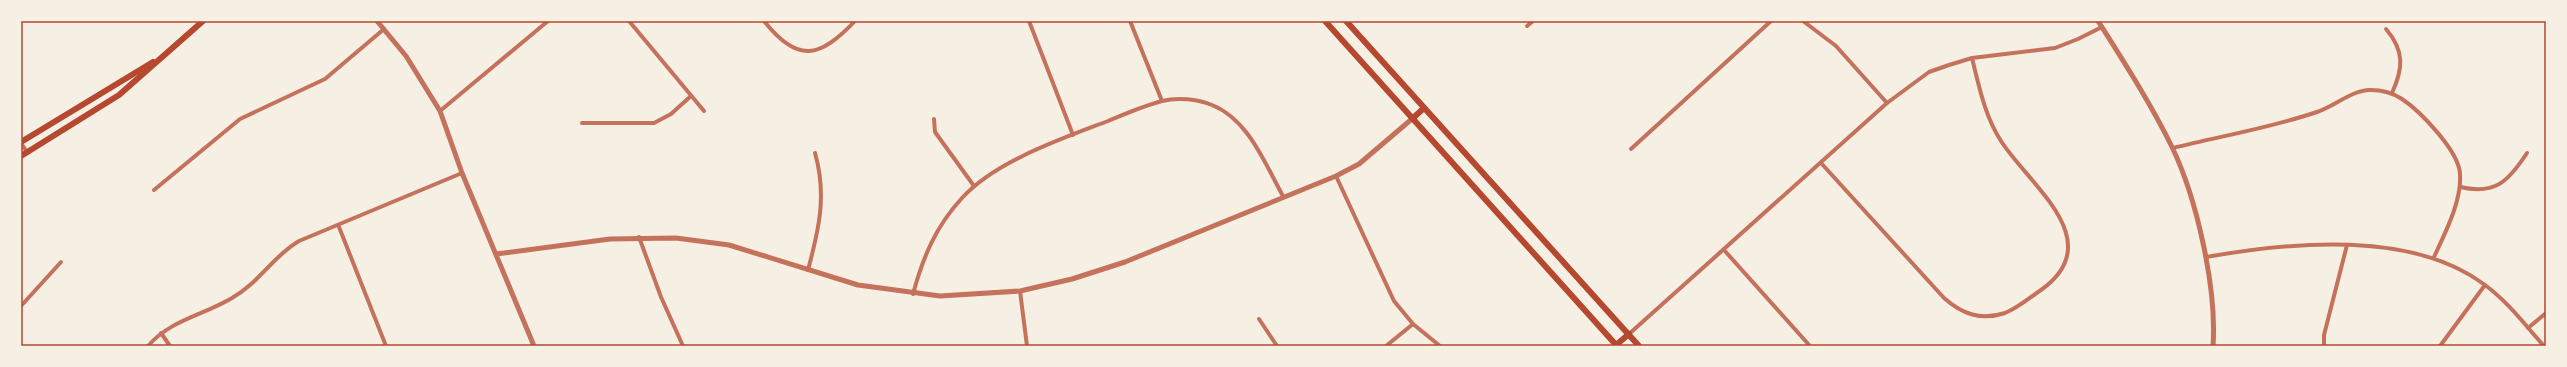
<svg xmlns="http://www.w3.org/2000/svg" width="2567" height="367" font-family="'Crimson Pro',serif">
<rect width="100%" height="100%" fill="#f6efe4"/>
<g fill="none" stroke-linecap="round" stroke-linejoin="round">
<g stroke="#c5725c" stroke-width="4">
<path d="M 629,21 L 704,111"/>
<path d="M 764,21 C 798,64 820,58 855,21"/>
<path d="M 1029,21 L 1073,135"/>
<path d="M 1130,21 L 1162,101"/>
<path d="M 1803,21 L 1836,46 L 1887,103"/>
<path d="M 1527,26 L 1533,21"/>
<path d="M 2386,29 C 2405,51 2403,69 2392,93"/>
<path d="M 440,111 L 548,21"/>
<path d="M 934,119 L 935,132 L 974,186"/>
<path d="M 582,123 L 654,123 L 671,114 L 691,96"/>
<path d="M 21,143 L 27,152"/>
<path d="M 2173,148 C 2221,136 2270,128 2317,112 C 2335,106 2352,90 2370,90 C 2381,90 2393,93 2402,99 C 2420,111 2459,151 2460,174 C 2462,201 2445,233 2434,257"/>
<path d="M 1631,149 L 1771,21"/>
<path d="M 1821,163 L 1944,298 C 1962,314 1981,321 2005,313 C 2018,308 2029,298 2041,290 C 2110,241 2029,185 2001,141 C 1985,117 1979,86 1972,58"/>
<path d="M 1336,176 L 1394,301 L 1413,324 L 1440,346"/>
<path d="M 2460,187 C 2495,195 2508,182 2527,153"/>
<path d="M 154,190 L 240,119 L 325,79 L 384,29"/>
<path d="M 339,227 L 386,346"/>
<path d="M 639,237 L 661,297 L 683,346"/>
<path d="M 1724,250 L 1810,346"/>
<path d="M 2206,257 C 2291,242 2412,230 2485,285 C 2508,302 2525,325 2544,346"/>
<path d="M 808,270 C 819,229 827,195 815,153"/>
<path d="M 1020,291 L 1027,346"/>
<path d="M 913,294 C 923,257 936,226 962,198 C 996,161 1061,139 1108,121 C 1125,114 1143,106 1162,101 C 1178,97 1197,99 1212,105 C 1249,120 1265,164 1283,196"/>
<path d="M 21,306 L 61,262"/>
<path d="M 1259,319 L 1277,346"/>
<path d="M 2528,328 L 2546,313"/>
<path d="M 161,333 L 170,346"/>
<path d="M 1629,334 L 1887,103 L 1929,72 L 1949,65 L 1972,58 L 2055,48 L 2078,39 L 2102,27"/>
<path d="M 148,346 C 170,320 204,315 232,298 C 259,283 273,256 299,241 L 462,173"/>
<path d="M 1386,346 L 1413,324"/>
<path d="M 2324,346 L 2324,335 L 2347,245"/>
<path d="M 2440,346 L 2485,285"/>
</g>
<g stroke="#c5725c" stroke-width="5">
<path d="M 377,21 L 406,56 L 440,111 L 462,173 L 534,346"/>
<path d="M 2098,21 C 2124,62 2151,104 2172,147 C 2197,199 2217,289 2213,346"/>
<path d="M 496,254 L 610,239 L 676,238 L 729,245 L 858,285 L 940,296 L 1020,291 L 1072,279 L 1125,262 L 1336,176 L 1359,164 L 1413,118"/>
</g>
<g stroke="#b5482f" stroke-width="6">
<path d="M 1325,21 L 1617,346"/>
<path d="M 1346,21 L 1639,346"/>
<path d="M 1413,118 L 1424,108"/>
<path d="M 21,142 L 153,62"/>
<path d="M 21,156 L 119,95 L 203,21"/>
<path d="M 1616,345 L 1629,334"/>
</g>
</g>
<rect width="2567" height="367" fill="none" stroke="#f6efe4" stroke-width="44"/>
<rect x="22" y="22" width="2523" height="323" fill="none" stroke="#b5482f" stroke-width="1.5"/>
</svg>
